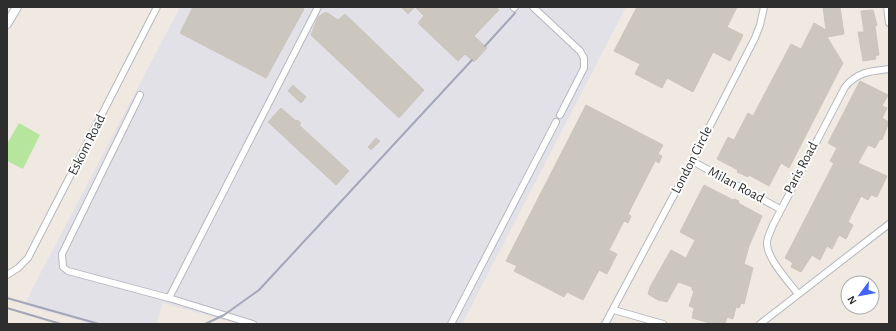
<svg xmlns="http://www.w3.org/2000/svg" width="896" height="331" font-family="'Alegreya Sans',sans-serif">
<rect width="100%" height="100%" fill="#efe9e1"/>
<path fill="#e3e1e8" d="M 180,7 L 626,7 L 462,324 L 239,324 L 163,303 L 156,324 L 92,324 L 24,305 Z"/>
<path fill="#b6e59e" d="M 19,123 L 40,135 L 23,169 L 7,161 L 7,144 Z"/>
<g fill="#cbc7bf" stroke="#cbc5ba">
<path d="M 193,7 L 300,7 L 304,9 L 266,78 L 180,33 Z"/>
<path d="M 401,7 L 496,7 L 499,10 L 474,36 L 487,48 L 474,62 L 465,54 L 458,61 L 418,23 L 424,16 L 415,7 L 408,14 Z"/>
<path d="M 637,7 L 737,7 L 727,27 L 743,35 L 730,61 L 713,52 L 693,92 L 667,78 L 662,88 L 635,74 L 640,64 L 614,51 Z"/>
<path d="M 823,7 L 840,7 L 844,34 L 827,37 L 843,63 L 789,168 L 781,163 L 769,186 L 749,175 L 748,177 L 737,172 L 738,170 L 717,159 L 728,137 L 734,140 L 748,113 L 753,116 L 791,44 L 801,49 L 814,23 L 826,30 Z"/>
<path d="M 873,10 L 877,25 L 875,26 L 879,55 L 875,56 L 876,59 L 863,61 L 858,32 L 864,32 L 861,11 Z"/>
<path d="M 326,12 L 338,20 L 345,14 L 424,90 L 399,118 L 311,35 L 318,17 Z"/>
<path d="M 860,81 L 888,95 L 882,106 L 887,108 L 882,118 L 889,122 L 882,140 L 880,139 L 875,148 L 868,145 L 858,163 L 887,176 L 877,197 L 871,195 L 868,200 L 861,196 L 848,222 L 853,225 L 846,239 L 839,235 L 832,249 L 827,246 L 820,260 L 812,255 L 801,272 L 791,267 L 793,263 L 785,258 L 834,163 L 830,161 L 837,148 L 828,143 Z"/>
<path d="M 293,85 L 306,97 L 301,103 L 288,91 Z"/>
<path d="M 586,105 L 663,145 L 658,154 L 662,156 L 659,163 L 655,161 L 628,214 L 631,216 L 628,223 L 624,221 L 609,250 L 617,254 L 607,274 L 599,270 L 583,300 L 567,292 L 564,297 L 514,271 L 517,266 L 506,261 Z"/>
<path d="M 281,108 L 296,121 L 297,120 L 301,123 L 299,125 L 349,171 L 336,185 L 268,122 Z"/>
<path d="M 376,138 L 380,141 L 371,150 L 368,147 Z"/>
<path d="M 704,185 L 733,200 L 734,199 L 739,201 L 738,203 L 762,216 L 749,246 L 744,264 L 753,268 L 744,304 L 741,303 L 739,308 L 736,307 L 733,319 L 727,317 L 725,324 L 713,324 L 692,318 L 694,308 L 689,306 L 694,291 L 692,290 L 692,287 L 678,282 L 667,302 L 658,300 L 648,294 L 650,287 L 671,250 L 686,258 L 695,240 L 680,232 Z"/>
</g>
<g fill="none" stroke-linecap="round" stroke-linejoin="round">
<defs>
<g id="minor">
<path d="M 533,7 L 580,51 L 584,58 L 584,68 L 560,115"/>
<path d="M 887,7 L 889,23"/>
<path d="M 514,8 L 515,7"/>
<path d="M 140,95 L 62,254 L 63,267 L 68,271 L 169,298 L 253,324"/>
<path d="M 692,161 L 780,209"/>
<path d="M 7,275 L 18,268 L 28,258 L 157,7"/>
<path d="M 798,294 C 789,282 767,259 767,243 C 767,237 771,231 773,225 L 845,87 C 857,72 871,71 889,69"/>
<path d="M 169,298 L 318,7"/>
<path d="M 614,310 L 663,324"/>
<path d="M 451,324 L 556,122"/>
<path d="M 605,324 L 692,161 L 755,38 L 760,25 L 764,7"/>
<path d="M 760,324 L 889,224"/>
</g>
<path id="tertiary" d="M 7,24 L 17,7"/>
</defs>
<use href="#minor" stroke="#b4b7c1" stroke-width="8"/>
<use href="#tertiary" stroke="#b4b7c1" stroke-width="10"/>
<use href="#minor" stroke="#fff" stroke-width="6"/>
<use href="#tertiary" stroke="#fff" stroke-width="8"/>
<g stroke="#a3a6b8" stroke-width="2">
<path d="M 485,46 L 515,13"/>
<path d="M 7,298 L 99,324"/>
<path d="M 7,308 L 61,324"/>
<path d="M 205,324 L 224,315 L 259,290 L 472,60"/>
</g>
</g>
<g text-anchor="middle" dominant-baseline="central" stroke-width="4" stroke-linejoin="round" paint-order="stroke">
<g font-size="14" fill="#2e2e2e" stroke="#fff">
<text transform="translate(87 145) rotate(-63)">Eskom Road</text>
<text transform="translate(692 160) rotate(-63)">London Circle</text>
<text transform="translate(801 168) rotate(-62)">Paris Road</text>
<text transform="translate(736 185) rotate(28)">Milan Road</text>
</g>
</g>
<rect width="896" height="331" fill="none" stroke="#2e2e2e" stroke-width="16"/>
<g transform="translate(860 295) rotate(238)"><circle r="19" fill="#ffffff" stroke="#ababab"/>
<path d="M0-3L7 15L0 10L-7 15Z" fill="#4264fb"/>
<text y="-6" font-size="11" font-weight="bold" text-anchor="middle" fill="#2e2e2e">N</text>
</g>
</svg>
